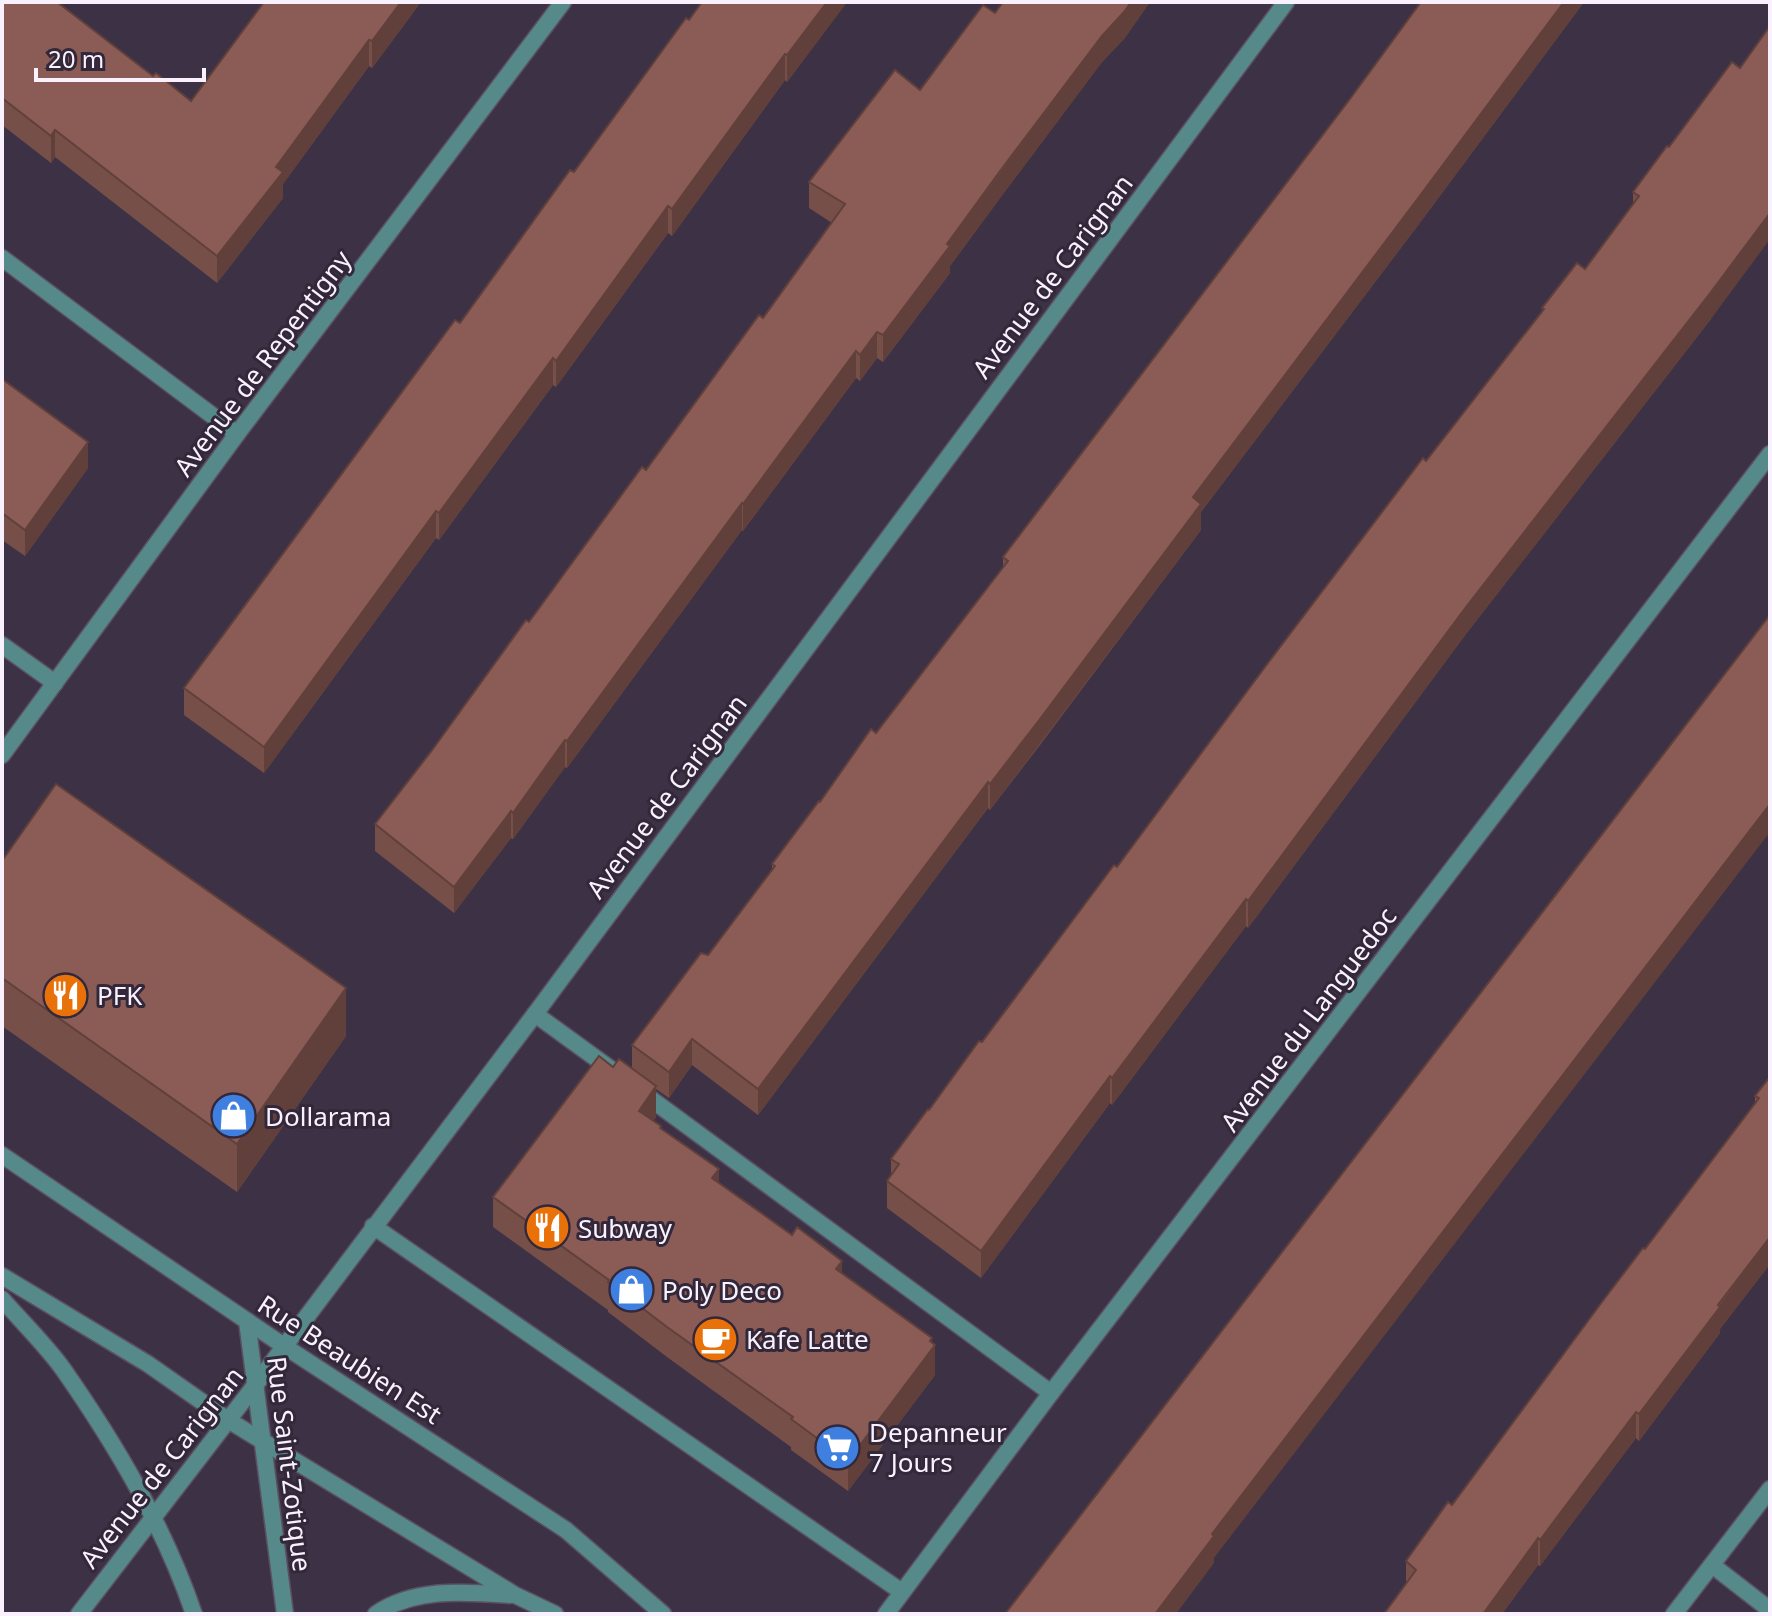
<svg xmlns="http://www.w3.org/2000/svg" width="1772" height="1616" font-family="'Noto Sans',sans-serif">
<rect width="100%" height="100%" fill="#3d3145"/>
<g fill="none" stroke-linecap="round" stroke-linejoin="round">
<defs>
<g id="service">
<path d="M 2,645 L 55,683"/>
<path d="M 535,1014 L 612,1070"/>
<path d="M 640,1091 L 1051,1393"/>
<path d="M 373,1226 L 902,1592"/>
</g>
<g id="minor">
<path d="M 2,258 L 237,434"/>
<path d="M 2,755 L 237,434 L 563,2"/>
<path d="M 1712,1565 L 1770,1610"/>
<path d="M 79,1614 L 256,1384 L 535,1014 L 1286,2"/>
<path d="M 886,1614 L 1051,1393 L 1770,454"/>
<path d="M 1674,1614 L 1770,1489"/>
</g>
<g id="tertiary">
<path d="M 2,1155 L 284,1346 L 566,1530 L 663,1614"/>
<path d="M 2,1276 L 148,1364 L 228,1420 L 515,1595 L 555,1614"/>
<path d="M 2,1299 C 22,1322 45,1344 63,1369 C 116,1445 164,1526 194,1614"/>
<path d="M 247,1321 L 285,1614"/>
<path d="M 376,1614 C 415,1587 466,1592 510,1595"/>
</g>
</defs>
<use href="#service" stroke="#5b5063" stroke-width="19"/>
<use href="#minor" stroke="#5b5063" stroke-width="19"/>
<use href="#tertiary" stroke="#5b5063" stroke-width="19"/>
<use href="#service" stroke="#56898a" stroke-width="16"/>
<use href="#minor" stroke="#56898a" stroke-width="16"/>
<use href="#tertiary" stroke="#56898a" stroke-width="16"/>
</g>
<g fill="#774f49">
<path d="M 2,2 L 153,76 L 191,101 L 264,2 L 421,2 L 372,68 L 369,66 L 283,184 L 283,198 L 217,283 L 55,157 L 51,163 L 2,125 Z"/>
<path d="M 702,2 L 847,2 L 787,82 L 785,80 L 672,236 L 668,233 L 556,387 L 553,385 L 439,540 L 436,538 L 264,773 L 184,715 L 184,688 Z"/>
<path d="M 1003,2 L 1150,2 L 1124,39 L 1102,62 L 1003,194 L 950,266 L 950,273 L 883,362 L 877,358 L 860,381 L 856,378 L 743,531 L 742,530 L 567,768 L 565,767 L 513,839 L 511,838 L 454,913 L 375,851 L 375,824 L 763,318 L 832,223 L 809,208 L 809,182 L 920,90 L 995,13 Z"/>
<path d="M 1421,2 L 1584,2 L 1419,224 L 1201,512 L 1201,530 L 1040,745 L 990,810 L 988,808 L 758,1115 L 692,1065 L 669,1098 L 656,1089 L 656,1117 L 653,1121 L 719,1183 L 842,1273 L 932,1343 L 935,1375 L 848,1491 L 791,1450 L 791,1447 L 667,1357 L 608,1312 L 608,1310 L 493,1227 L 493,1197 L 613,1067 L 632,1069 L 632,1045 L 708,955 L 772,871 L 772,864 L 876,733 L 1003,567 L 1003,557 L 1350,99 Z"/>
<path d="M 1740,68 L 1711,319 L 1466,634 L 1248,928 L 1246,926 L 1112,1105 L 1110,1103 L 981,1278 L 887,1208 L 887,1181 L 891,1174 L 891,1159 L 1117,867 L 1426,461 L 1542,311 L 1542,308 L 1585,269 L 1633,204 L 1633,192 L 1669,147 Z"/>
<path d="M 2,379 L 88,468 L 25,556 L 2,540 Z"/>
<path d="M 2,861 L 346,1036 L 237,1192 L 2,1026 Z"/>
<path d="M 1770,1077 L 1770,1264 L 1720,1329 L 1720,1333 L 1639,1441 L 1636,1438 L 1540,1566 L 1538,1565 L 1502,1614 L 1384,1614 L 1406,1584 L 1406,1561 L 1452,1505 L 1755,1103 L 1755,1096 Z"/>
</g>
<g fill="#61403c">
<path d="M 401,2 L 421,2 L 372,68 L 372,41 Z"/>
<path d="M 827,2 L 847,2 L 787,82 L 787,55 Z"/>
<path d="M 1131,2 L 1150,2 L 1124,39 L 1102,62 L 1003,194 L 950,266 L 950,273 L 883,362 L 883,335 L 947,244 L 1102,36 Z"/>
<path d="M 1564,2 L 1584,2 L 1419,224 L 1201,512 L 1201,530 L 990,810 L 990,784 L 1193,497 Z"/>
<path d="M 369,40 L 369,66 L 283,184 L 283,198 L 217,283 L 217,256 L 276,167 Z"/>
<path d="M 785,54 L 785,80 L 672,236 L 672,209 Z"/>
<path d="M 55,130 L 55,157 L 51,163 L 51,136 Z"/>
<path d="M 668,206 L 668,233 L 556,387 L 556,361 Z"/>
<path d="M 1770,213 L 1770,239 L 1711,319 L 1466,634 L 1248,928 L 1248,901 L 1466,607 Z"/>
<path d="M 877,332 L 877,358 L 860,381 L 860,355 Z"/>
<path d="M 856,351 L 856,378 L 743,531 L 743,504 Z"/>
<path d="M 553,358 L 553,385 L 439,540 L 439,513 Z"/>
<path d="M 88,442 L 88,468 L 25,556 L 25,530 Z"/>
<path d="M 742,503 L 742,530 L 567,768 L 567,741 Z"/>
<path d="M 436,511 L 436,538 L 264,773 L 264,747 Z"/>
<path d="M 565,740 L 565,767 L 513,839 L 513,813 Z"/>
<path d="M 988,782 L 988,808 L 758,1115 L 758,1089 Z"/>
<path d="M 1770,804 L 1770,832 L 1214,1558 L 1214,1563 L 1176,1614 L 1155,1614 L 1212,1534 Z"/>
<path d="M 511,811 L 511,838 L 454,913 L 454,887 Z"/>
<path d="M 1246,899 L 1246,926 L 1112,1105 L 1112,1078 Z"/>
<path d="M 346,988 L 346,1036 L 237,1192 L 237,1144 Z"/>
<path d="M 692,1039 L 692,1065 L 669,1098 L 669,1072 Z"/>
<path d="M 1110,1076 L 1110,1103 L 981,1278 L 981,1251 Z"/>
<path d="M 656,1086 L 656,1117 L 639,1141 L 639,1111 Z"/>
<path d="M 719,1169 L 719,1199 L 712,1178 Z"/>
<path d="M 1770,1237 L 1770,1264 L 1720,1329 L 1720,1333 L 1639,1441 L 1639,1414 Z"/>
<path d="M 842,1261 L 842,1292 L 836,1269 Z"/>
<path d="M 932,1338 L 932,1348 L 935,1345 L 935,1375 L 848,1491 L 848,1461 Z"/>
<path d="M 1636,1412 L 1636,1438 L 1540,1566 L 1540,1540 Z"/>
<path d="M 1538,1538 L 1538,1565 L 1502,1614 L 1483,1614 Z"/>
</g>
<g fill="#8a5c55" stroke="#61403c" stroke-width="2">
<path d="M 2,2 L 57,2 L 153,76 L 156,73 L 191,101 L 264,2 L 401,2 L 372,41 L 369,40 L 276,167 L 283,172 L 217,256 L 55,130 L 51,136 L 2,98 Z"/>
<path d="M 702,2 L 827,2 L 787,55 L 785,54 L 672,209 L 668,206 L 556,361 L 553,358 L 439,513 L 436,511 L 264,747 L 184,688 L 455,320 L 460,323 L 570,170 L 574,172 L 686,18 L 689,20 Z"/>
<path d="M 1003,2 L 1131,2 L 1124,12 L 1102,36 L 1003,167 L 947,244 L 950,246 L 883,335 L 877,332 L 860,355 L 856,351 L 743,504 L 742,503 L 567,741 L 565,740 L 513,813 L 511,811 L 454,887 L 375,824 L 433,749 L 526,620 L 529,622 L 642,467 L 646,470 L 759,315 L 763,318 L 845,204 L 809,182 L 895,70 L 920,90 L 983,5 L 995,13 Z"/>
<path d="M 1421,2 L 1564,2 L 1419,197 L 1193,497 L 1201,504 L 1040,719 L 990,784 L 988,782 L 758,1089 L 692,1039 L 669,1072 L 632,1045 L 701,953 L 708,955 L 775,866 L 772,864 L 819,801 L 820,802 L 871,729 L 876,733 L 1008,561 L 1003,557 L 1350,99 Z"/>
<path d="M 1770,26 L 1770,213 L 1711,292 L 1466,607 L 1248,901 L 1246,899 L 1112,1078 L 1110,1076 L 981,1251 L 887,1181 L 899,1164 L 891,1159 L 928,1109 L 929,1110 L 979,1041 L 982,1042 L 1114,865 L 1117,867 L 1268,663 L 1423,458 L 1426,461 L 1544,309 L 1542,308 L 1577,263 L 1585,269 L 1639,196 L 1633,192 L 1667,146 L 1669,147 L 1732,62 L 1740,68 Z"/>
<path d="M 2,379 L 88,442 L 25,530 L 2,513 Z"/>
<path d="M 1770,615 L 1770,804 L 1212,1534 L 1214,1536 L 1155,1614 L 1005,1614 Z"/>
<path d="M 56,784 L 346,988 L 237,1144 L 2,978 L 2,861 Z"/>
<path d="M 599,1056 L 613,1067 L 619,1059 L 656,1086 L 639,1111 L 661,1126 L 660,1128 L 719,1169 L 712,1178 L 792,1235 L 797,1227 L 842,1261 L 836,1269 L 932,1338 L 930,1341 L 935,1345 L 848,1461 L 791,1419 L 793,1417 L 667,1327 L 608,1282 L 609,1280 L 493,1197 Z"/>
<path d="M 1770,1077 L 1770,1237 L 1718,1305 L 1720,1307 L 1639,1414 L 1636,1412 L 1540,1540 L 1538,1538 L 1483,1614 L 1384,1614 L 1416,1570 L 1406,1561 L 1448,1502 L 1452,1505 L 1602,1302 L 1643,1248 L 1645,1249 L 1759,1098 L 1755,1096 Z"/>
</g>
<defs>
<symbol id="restaurant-disc" viewBox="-11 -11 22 22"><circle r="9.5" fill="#e8710a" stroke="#33273a"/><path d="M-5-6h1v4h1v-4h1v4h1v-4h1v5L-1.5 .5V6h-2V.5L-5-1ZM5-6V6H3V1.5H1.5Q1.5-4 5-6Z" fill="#fff"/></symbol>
<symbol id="shop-disc" viewBox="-11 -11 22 22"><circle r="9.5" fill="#3f7fe0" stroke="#33273a"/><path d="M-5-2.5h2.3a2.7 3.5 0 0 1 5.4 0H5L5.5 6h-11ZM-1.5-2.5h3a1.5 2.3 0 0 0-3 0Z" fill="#fff"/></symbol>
<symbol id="cafe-disc" viewBox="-11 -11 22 22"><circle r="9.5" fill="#e8710a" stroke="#33273a"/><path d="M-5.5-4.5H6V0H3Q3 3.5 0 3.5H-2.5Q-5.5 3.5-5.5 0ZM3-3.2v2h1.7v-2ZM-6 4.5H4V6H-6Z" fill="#fff"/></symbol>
<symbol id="supermarket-disc" viewBox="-11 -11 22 22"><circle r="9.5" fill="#3f7fe0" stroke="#33273a"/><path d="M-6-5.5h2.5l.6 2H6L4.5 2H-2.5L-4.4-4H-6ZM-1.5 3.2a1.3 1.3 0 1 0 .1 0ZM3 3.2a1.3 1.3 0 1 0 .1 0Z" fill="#fff"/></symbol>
</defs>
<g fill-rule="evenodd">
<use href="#restaurant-disc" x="40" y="970" width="51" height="51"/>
<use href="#shop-disc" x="208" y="1090" width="51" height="51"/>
<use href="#restaurant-disc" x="522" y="1202" width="51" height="51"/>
<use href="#shop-disc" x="606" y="1264" width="51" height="51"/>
<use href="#cafe-disc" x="690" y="1314" width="51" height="51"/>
<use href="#supermarket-disc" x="812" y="1422" width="51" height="51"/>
</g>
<g text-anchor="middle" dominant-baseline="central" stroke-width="6" stroke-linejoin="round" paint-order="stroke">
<g font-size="26" fill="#f9f2fe" stroke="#33273a">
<text transform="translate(1052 276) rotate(-53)">Avenue de Carignan</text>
<text transform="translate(262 363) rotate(-53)">Avenue de Repentigny</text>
<text transform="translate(666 796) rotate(-53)">Avenue de Carignan</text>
<text transform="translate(1308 1019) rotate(-53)">Avenue du Languedoc</text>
<text transform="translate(350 1359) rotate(33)">Rue Beaubien Est</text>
<text transform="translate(290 1464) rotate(83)">Rue Saint-Zotique</text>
<text transform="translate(161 1467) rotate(-52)">Avenue de Carignan</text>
</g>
<g font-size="26" fill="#f9f2fe" stroke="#33273a" text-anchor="start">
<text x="97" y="995">PFK</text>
<text x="265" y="1116">Dollarama</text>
<text x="578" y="1228">Subway</text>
<text x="662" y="1290">Poly Deco</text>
<text x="746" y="1339">Kafe Latte</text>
<text x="869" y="1432">Depanneur<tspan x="869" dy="30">7 Jours</tspan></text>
</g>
</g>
<rect width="1772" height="1616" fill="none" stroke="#f9f2fe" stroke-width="8"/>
<path d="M36 68v12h168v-12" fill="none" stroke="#f9f2fe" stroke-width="4"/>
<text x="48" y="68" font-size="24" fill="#f9f2fe" stroke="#33273a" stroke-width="6" paint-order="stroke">20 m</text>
</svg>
